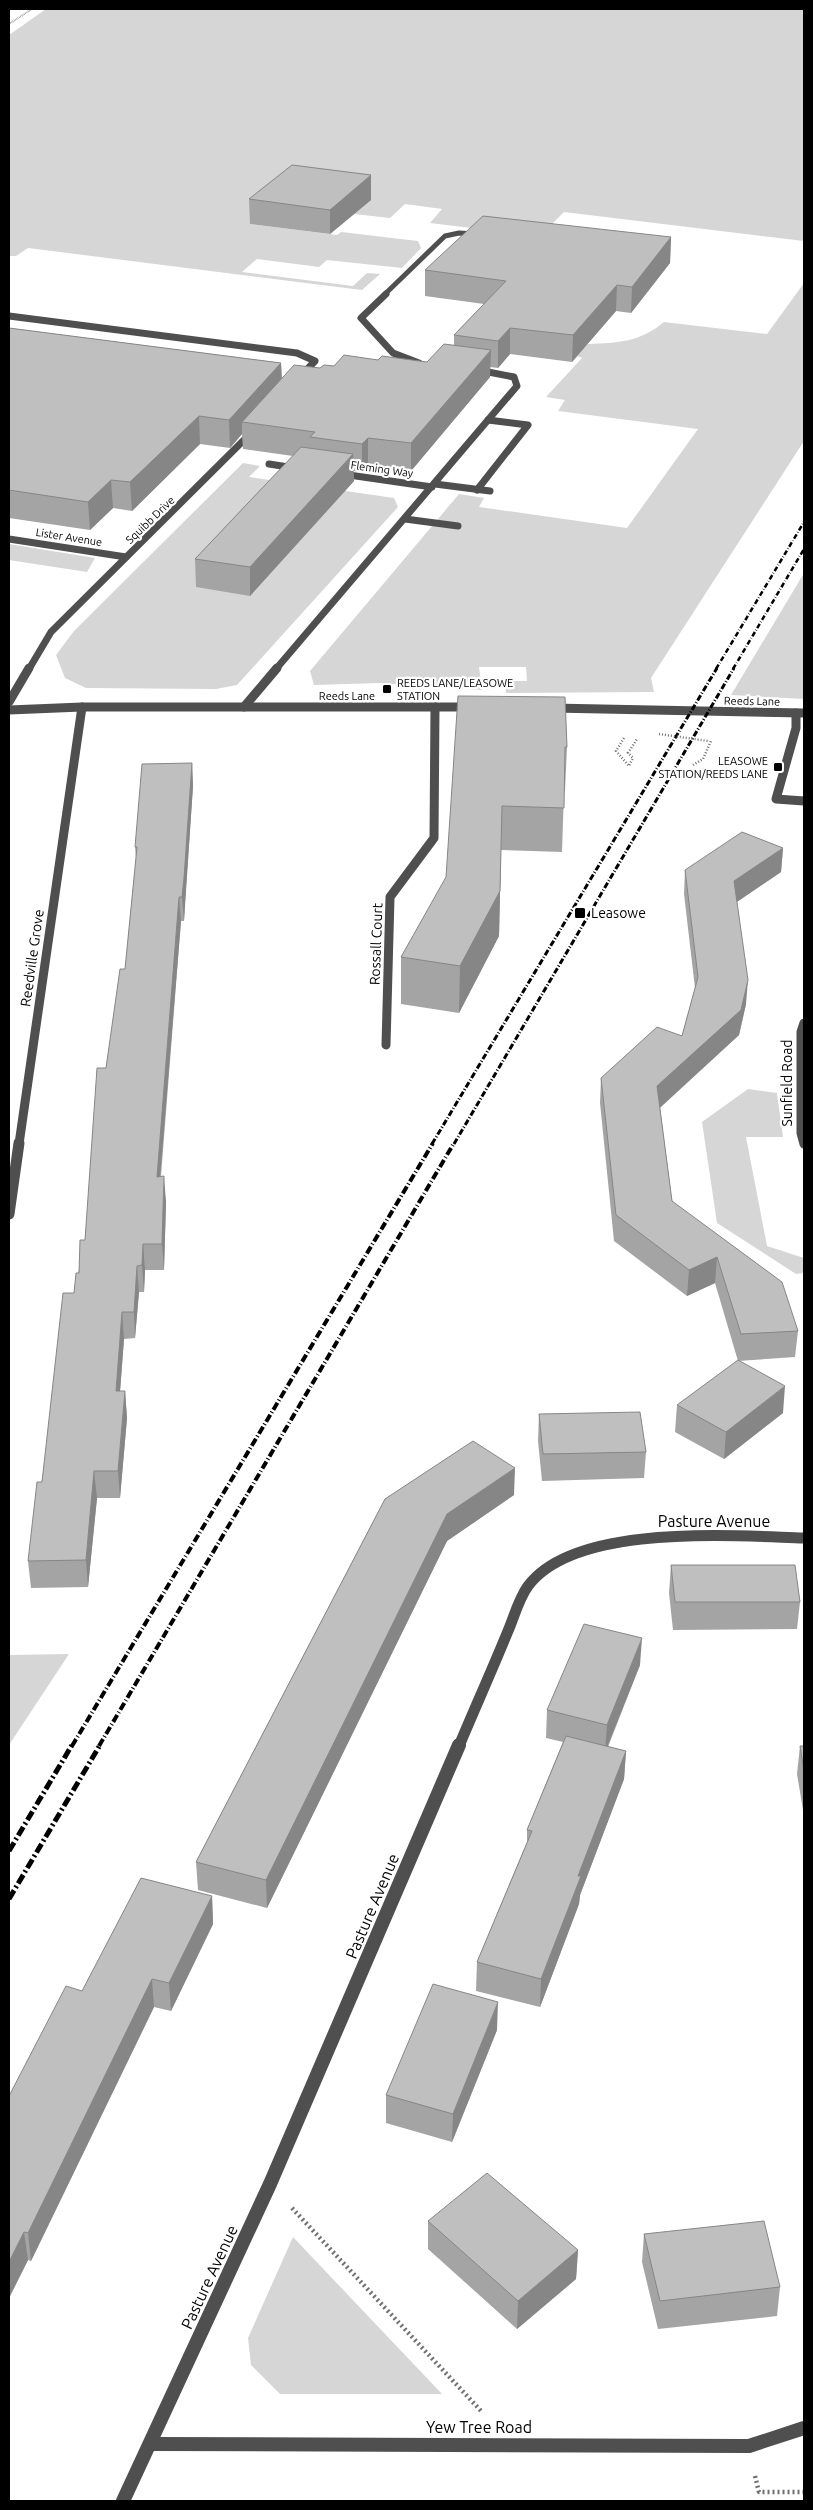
<svg xmlns="http://www.w3.org/2000/svg" width="813" height="2510" font-family="Ubuntu,sans-serif">
<rect width="100%" height="100%" fill="#fff"/>
<g fill="#d6d6d6">
<path d="M 46,9 L 804,9 L 804,241 L 564,212 L 547,229 L 496,231 L 430,223 L 442,209 L 405,204 L 390,218 L 354,214 L 370,200 L 250,224 L 337,235 L 341,232 L 418,241 L 421,248 L 402,268 L 327,260 L 319,267 L 257,259 L 242,272 L 353,286 L 367,273 L 380,274 L 362,290 L 28,248 L 16,256 L 9,256 L 9,35 Z"/>
<path d="M 804,283 L 804,441 L 651,678 L 654,692 L 506,693 L 505,681 L 527,681 L 526,667 L 479,667 L 482,690 L 380,683 L 314,685 L 310,671 L 459,494 L 484,498 L 479,507 L 627,528 L 698,429 L 558,411 L 565,400 L 546,397 L 582,358 L 577,356 L 588,344 C 618,343 640,342 664,322 L 767,334 Z"/>
<path d="M 243,463 L 260,466 L 249,477 L 394,498 L 398,507 L 237,685 L 216,689 L 86,688 L 65,678 L 56,655 L 74,631 Z"/>
<path d="M 9,544 L 95,558 L 87,572 L 9,560 Z"/>
<path d="M 804,573 L 804,699 L 731,695 Z"/>
<path d="M 748,1089 L 777,1093 L 783,1137 L 746,1137 L 767,1246 L 804,1258 L 804,1273 L 796,1274 L 717,1223 L 702,1122 Z"/>
<path d="M 69,1654 L 9,1745 L 9,1655 Z"/>
<path d="M 293,2237 L 442,2394 L 280,2394 L 251,2365 L 248,2338 Z"/>
</g>
<g fill="none" stroke-linecap="round" stroke-linejoin="round">
<path stroke="#717171" stroke-width="2" stroke-dasharray="0.5 1" stroke-linecap="butt" d="M 9,24 L 32,9"/>
<g stroke="#717171" stroke-width="2.5" stroke-dasharray="1 2" stroke-linecap="butt">
<path d="M 624,738 L 616,751 L 629,766 L 633,758 L 628,753 L 637,739"/>
<path d="M 693,765 L 703,759 L 711,741"/>
</g>
<g stroke="#717171" stroke-width="4.5" stroke-dasharray="2 3" stroke-linecap="butt">
<path d="M 292,2208 L 482,2412"/>
<path d="M 755,2476 L 759,2492 L 804,2492"/>
</g>
<path stroke="#4f4f4f" stroke-width="5" d="M 384,295 L 445,236 L 459,233 L 477,234"/>
<g stroke="#4f4f4f" stroke-width="7">
<path d="M 386,294 L 361,318 L 393,353 L 419,363"/>
<path d="M 9,316 L 297,353 L 315,361 L 300,377"/>
<path d="M 269,464 L 295,468"/>
<path d="M 342,474 L 432,487"/>
<path d="M 435,484 L 490,491"/>
<path d="M 477,490 L 528,425 L 488,420"/>
<path d="M 405,519 L 458,526"/>
<path d="M 9,539 L 126,557"/>
<path d="M 29,669 L 51,632 L 251,433"/>
<path d="M 276,669 L 517,386 L 514,377 L 478,370"/>
</g>
<g stroke="#4f4f4f" stroke-width="9">
<path d="M 9,702 L 29,668"/>
<path d="M 244,707 L 277,668"/>
<path d="M 796,713 L 796,728 L 776,799 L 804,801"/>
</g>
<g stroke="#4f4f4f" stroke-width="9">
<path d="M 386,1045 L 390,897 L 434,838 L 435,707"/>
<path d="M 19,1144 L 82,707"/>
<path d="M 804,1144 L 801,1133 L 801,1032 L 804,1023"/>
</g>
<g stroke="#4f4f4f" stroke-width="11">
<path d="M 9,1214 L 19,1143"/>
<path d="M 459,1746 C 475,1708 492,1670 508,1631 C 514,1617 519,1598 528,1586 C 575,1523 733,1536 804,1538"/>
</g>
<g stroke="#4f4f4f" stroke-width="14">
<path d="M 150,2444 L 749,2446 L 804,2428"/>
<path d="M 123,2501 L 270,2184 L 459,1745"/>
</g>
<g stroke="#4f4f4f" stroke-width="9">
<path d="M 552,708 L 804,713"/>
<path d="M 9,710 L 82,707 L 470,707"/>
</g>
<g stroke="#000" stroke-width="2.5" stroke-dasharray="5 2 0.5 2" stroke-linecap="butt">
<path d="M 716,669 L 804,522"/>
<path d="M 733,669 L 804,549"/>
</g>
<g stroke="#000" stroke-width="3" stroke-dasharray="6 2 1 2" stroke-linecap="butt">
<path d="M 432,1144 L 717,668"/>
<path d="M 454,1144 L 734,668"/>
</g>
<g stroke="#000" stroke-width="4" stroke-dasharray="8 2.5 1 2.5" stroke-linecap="butt">
<path d="M 72,1746 L 433,1143"/>
<path d="M 99,1746 L 454,1143"/>
</g>
<g stroke="#000" stroke-width="5" stroke-dasharray="10 3 2 3" stroke-linecap="butt">
<path d="M 9,1851 L 72,1745"/>
<path d="M 9,1899 L 100,1745"/>
</g>
<path stroke="#717171" stroke-width="2.5" stroke-dasharray="1 2" stroke-linecap="butt" d="M 659,734 L 708,741"/>
</g>
<g fill="#a4a4a4">
<path d="M 371,175 L 371,200 L 330,234 L 250,224 L 249,199 Z"/>
<path d="M 671,237 L 670,263 L 631,313 L 616,311 L 572,362 L 510,354 L 498,368 L 490,367 L 490,377 L 411,471 L 368,465 L 362,472 L 353,471 L 354,481 L 250,596 L 196,587 L 195,559 L 293,456 L 243,449 L 242,434 L 230,448 L 200,444 L 132,511 L 113,508 L 90,530 L 9,518 L 9,328 L 281,363 L 282,378 L 320,368 L 378,360 L 427,362 L 454,345 L 454,335 L 484,304 L 425,296 L 425,270 Z"/>
<path d="M 565,697 L 567,747 L 565,791 L 564,791 L 562,852 L 501,850 L 499,936 L 459,1013 L 401,1004 L 401,957 Z"/>
<path d="M 192,763 L 193,786 L 185,902 L 184,921 L 181,921 L 161,1176 L 166,1202 L 164,1270 L 145,1270 L 144,1292 L 139,1292 L 135,1338 L 124,1339 L 120,1391 L 125,1391 L 127,1418 L 120,1498 L 97,1498 L 88,1587 L 31,1588 L 28,1561 L 74,1293 L 85,1240 L 106,1068 L 125,969 L 136,858 L 135,847 Z"/>
<path d="M 783,848 L 781,872 L 737,902 L 746,1004 L 739,1035 L 660,1108 L 672,1201 L 798,1331 L 795,1357 L 738,1361 L 715,1283 L 687,1296 L 614,1241 L 600,1103 L 601,1078 L 682,1036 L 695,988 L 684,894 L 685,870 Z"/>
<path d="M 677,1405 L 783,1413 L 724,1459 L 675,1432 Z"/>
<path d="M 539,1414 L 646,1452 L 644,1478 L 542,1481 L 538,1441 Z"/>
<path d="M 514,1495 L 447,1541 L 267,1908 L 198,1890 L 196,1862 L 385,1499 Z"/>
<path d="M 671,1565 L 800,1602 L 797,1629 L 673,1630 L 669,1593 Z"/>
<path d="M 640,1665 L 608,1747 L 626,1751 L 624,1779 L 580,1895 L 579,1904 L 540,2007 L 476,1991 L 477,1962 L 527,1842 L 527,1830 L 563,1742 L 546,1738 L 547,1710 Z"/>
<path d="M 800,1746 L 804,1746 L 804,1816 L 797,1774 Z"/>
<path d="M 212,1896 L 213,1924 L 171,2011 L 154,2007 L 31,2261 L 28,2260 L 9,2298 L 9,2096 Z"/>
<path d="M 497,2030 L 452,2142 L 386,2123 L 386,2095 Z"/>
<path d="M 428,2221 L 578,2250 L 576,2279 L 517,2329 L 428,2249 Z"/>
<path d="M 644,2234 L 780,2287 L 777,2316 L 658,2329 L 642,2262 Z"/>
</g>
<g fill="#868686">
<path d="M 371,175 L 371,200 L 330,234 L 330,210 Z"/>
<path d="M 671,237 L 670,263 L 631,313 L 632,287 Z"/>
<path d="M 617,285 L 616,311 L 572,362 L 573,335 Z"/>
<path d="M 510,328 L 510,354 L 498,368 L 498,341 Z"/>
<path d="M 491,350 L 490,377 L 411,471 L 411,443 Z"/>
<path d="M 281,363 L 282,390 L 242,422 L 242,434 L 230,448 L 229,420 Z"/>
<path d="M 199,416 L 200,444 L 132,511 L 130,482 Z"/>
<path d="M 368,438 L 368,465 L 362,472 L 362,444 Z"/>
<path d="M 353,454 L 354,481 L 250,596 L 250,567 Z"/>
<path d="M 111,480 L 113,508 L 90,530 L 88,502 Z"/>
<path d="M 192,763 L 193,786 L 184,921 L 182,897 Z"/>
<path d="M 783,848 L 781,872 L 732,905 L 734,881 Z"/>
<path d="M 501,850 L 499,936 L 459,1013 L 460,966 Z"/>
<path d="M 179,897 L 181,921 L 158,1202 L 157,1177 Z"/>
<path d="M 748,980 L 746,1004 L 739,1035 L 656,1111 L 657,1086 Z"/>
<path d="M 164,1176 L 166,1202 L 164,1270 L 162,1244 Z"/>
<path d="M 143,1244 L 145,1270 L 144,1292 L 142,1265 Z"/>
<path d="M 717,1257 L 715,1283 L 687,1296 L 689,1270 Z"/>
<path d="M 137,1266 L 139,1292 L 135,1338 L 134,1312 Z"/>
<path d="M 122,1312 L 124,1339 L 118,1418 L 116,1391 Z"/>
<path d="M 785,1386 L 783,1413 L 724,1459 L 726,1432 Z"/>
<path d="M 125,1391 L 127,1418 L 120,1498 L 118,1471 Z"/>
<path d="M 515,1468 L 514,1495 L 447,1541 L 267,1908 L 266,1880 L 447,1514 Z"/>
<path d="M 94,1471 L 97,1498 L 88,1587 L 86,1560 Z"/>
<path d="M 642,1638 L 640,1665 L 605,1752 L 607,1725 Z"/>
<path d="M 626,1751 L 624,1779 L 580,1895 L 579,1904 L 540,2007 L 541,1979 L 578,1876 Z"/>
<path d="M 212,1896 L 213,1924 L 171,2011 L 169,1983 Z"/>
<path d="M 152,1979 L 154,2007 L 31,2261 L 28,2233 Z"/>
<path d="M 498,2002 L 497,2030 L 452,2142 L 453,2114 Z"/>
<path d="M 24,2232 L 28,2260 L 9,2298 L 9,2262 Z"/>
<path d="M 578,2250 L 576,2279 L 517,2329 L 518,2301 Z"/>
</g>
<g fill="#bfbfbf" stroke="#868686">
<path d="M 292,165 L 371,175 L 330,210 L 249,199 Z"/>
<path d="M 483,216 L 671,237 L 632,287 L 617,285 L 573,335 L 510,328 L 498,341 L 454,335 L 506,281 L 425,270 Z"/>
<path d="M 9,328 L 281,363 L 229,420 L 199,416 L 130,482 L 111,480 L 88,502 L 9,490 Z"/>
<path d="M 444,344 L 491,350 L 411,443 L 368,438 L 362,444 L 310,437 L 315,432 L 242,422 L 294,365 L 320,368 L 324,365 L 334,366 L 344,355 L 378,360 L 382,356 L 427,362 Z"/>
<path d="M 301,447 L 353,454 L 250,567 L 195,559 Z"/>
<path d="M 458,696 L 565,697 L 567,747 L 565,747 L 564,808 L 502,806 L 500,891 L 460,966 L 401,957 L 446,877 Z"/>
<path d="M 192,763 L 184,878 L 182,897 L 179,897 L 157,1177 L 164,1176 L 162,1244 L 143,1244 L 142,1265 L 137,1266 L 134,1312 L 122,1312 L 116,1391 L 125,1391 L 118,1471 L 94,1471 L 86,1560 L 28,1561 L 37,1482 L 42,1482 L 63,1293 L 74,1293 L 76,1273 L 79,1273 L 80,1240 L 85,1240 L 97,1068 L 106,1068 L 120,969 L 125,969 L 137,847 L 135,847 L 142,764 Z"/>
<path d="M 742,832 L 783,848 L 734,881 L 748,980 L 741,1010 L 657,1086 L 672,1201 L 782,1282 L 798,1331 L 741,1334 L 717,1257 L 689,1270 L 616,1215 L 601,1078 L 657,1027 L 682,1036 L 698,977 L 685,870 Z"/>
<path d="M 738,1360 L 785,1386 L 726,1432 L 677,1405 Z"/>
<path d="M 640,1412 L 646,1452 L 543,1454 L 539,1414 Z"/>
<path d="M 473,1441 L 515,1468 L 447,1514 L 266,1880 L 196,1862 L 385,1499 Z"/>
<path d="M 671,1565 L 795,1565 L 800,1602 L 675,1602 Z"/>
<path d="M 584,1624 L 642,1638 L 607,1725 L 547,1710 Z"/>
<path d="M 566,1736 L 626,1751 L 578,1876 L 581,1876 L 541,1979 L 477,1962 L 532,1831 L 527,1830 Z"/>
<path d="M 800,1746 L 804,1746 L 804,1771 Z"/>
<path d="M 141,1878 L 212,1896 L 169,1983 L 152,1979 L 28,2233 L 24,2232 L 9,2262 L 9,2096 L 66,1986 L 82,1991 Z"/>
<path d="M 433,1984 L 498,2002 L 453,2114 L 386,2095 Z"/>
<path d="M 487,2173 L 578,2250 L 518,2301 L 428,2221 Z"/>
<path d="M 764,2221 L 780,2287 L 660,2301 L 644,2234 Z"/>
</g>
<g fill="#000" stroke="#fff" stroke-width="2">
<rect x="382" y="684" width="10" height="10" rx="2.5"/>
<rect x="773" y="762" width="10" height="10" rx="2.5"/>
<rect x="574" y="907" width="12" height="12" rx="2.5"/>
</g>
<g text-anchor="middle" dominant-baseline="central" stroke-width="4.5" stroke-linejoin="round" paint-order="stroke">
<g font-size="11" fill="#000" stroke="#fff">
<text transform="translate(382 469) rotate(8)">Fleming Way</text>
<text transform="translate(150 520) rotate(-44)">Squibb Drive</text>
<text transform="translate(69 537) rotate(9)">Lister Avenue</text>
<text x="347" y="696">Reeds Lane</text>
<text transform="translate(752 701) rotate(1)">Reeds Lane</text>
</g>
<g font-size="11" fill="#000" stroke="#fff" text-anchor="start">
<text x="397" y="683">REEDS LANE/LEASOWE<tspan x="397" dy="13">STATION</tspan></text>
<text x="768" y="761" text-anchor="end">LEASOWE<tspan x="768" dy="13">STATION/REEDS LANE</tspan></text>
</g>
<g font-size="14" fill="#000" stroke="#fff" text-anchor="start">
<text x="591" y="913">Leasowe</text>
</g>
<g font-size="14" fill="#000" stroke="#fff">
<text transform="translate(376 944) rotate(-88)">Rossall Court</text>
<text transform="translate(32 958) rotate(-82)">Reedville Grove</text>
<text transform="translate(787 1083) rotate(-90)">Sunfield Road</text>
</g>
<g font-size="16" fill="#000" stroke="#fff">
<text x="714" y="1521">Pasture Avenue</text>
<text transform="translate(372 1906) rotate(-67)">Pasture Avenue</text>
<text transform="translate(209 2277) rotate(-65)">Pasture Avenue</text>
<text x="479" y="2427">Yew Tree Road</text>
</g>
</g>
<rect width="813" height="2510" fill="none" stroke="#000000" stroke-width="20"/>
</svg>
